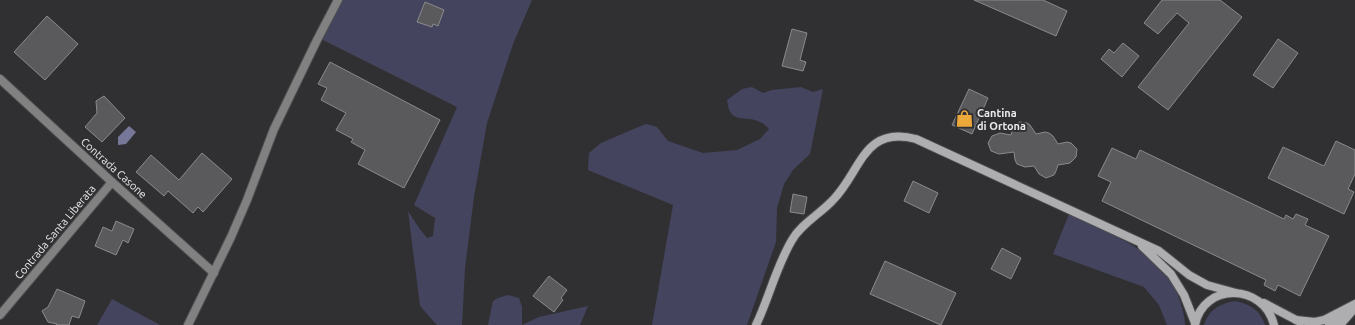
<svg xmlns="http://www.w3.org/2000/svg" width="1355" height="325" font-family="Ubuntu,sans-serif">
<rect width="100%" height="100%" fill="#303033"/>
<g fill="#44445e">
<path d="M 342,0 L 532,0 L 513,44 L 487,123 L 474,197 L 465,268 L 462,325 L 437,325 L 420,306 L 408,211 L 419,228 L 427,238 L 433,236 L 435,218 L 414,205 L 457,107 L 321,39 Z"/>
<path d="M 752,87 L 763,93 L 772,90 L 801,87 L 813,92 L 823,89 L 810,154 L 793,170 L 784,184 L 777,208 L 776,242 L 747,325 L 652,325 L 673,205 L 588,170 L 589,153 L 601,143 L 636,128 L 646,124 L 657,127 L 668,141 L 703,153 L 737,150 L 760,139 L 769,129 C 767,127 764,124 762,123 C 745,113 730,127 727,100 L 742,89 Z"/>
<path d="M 1069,214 C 1111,234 1165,252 1180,301 C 1182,309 1185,316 1185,325 L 1167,325 L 1159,305 L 1144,287 L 1053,254 Z"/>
<path d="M 508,295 L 519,298 L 522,307 L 522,325 L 539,317 L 588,306 L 580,325 L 488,325 L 493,301 L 498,298 Z"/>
<path d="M 112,299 L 160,325 L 97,325 Z"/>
<path d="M 1235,301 C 1250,304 1260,310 1265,325 L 1204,325 C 1208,310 1221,303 1235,301 Z"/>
</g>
<path fill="#779" d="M 129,126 L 136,132 L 126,144 L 118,145 L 118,137 Z"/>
<g fill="#5a5a5d" stroke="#8a8a8d">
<path d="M 974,0 L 1043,0 L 1067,11 L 1056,36 Z"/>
<path d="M 1162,0 L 1220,0 L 1242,17 L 1168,110 L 1138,87 L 1189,23 L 1177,13 L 1158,34 L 1144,23 Z"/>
<path d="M 425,2 L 444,10 L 438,26 L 433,24 L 432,27 L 417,22 Z"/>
<path d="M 47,16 L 78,44 L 45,80 L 14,52 Z"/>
<path d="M 792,29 L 807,33 L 800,60 L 806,62 L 803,71 L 782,66 Z"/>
<path d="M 1278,39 L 1298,53 L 1273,88 L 1253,75 Z"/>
<path d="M 1123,43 L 1139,56 L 1122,77 L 1101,59 L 1109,49 L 1114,53 Z"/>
<path d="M 330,62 L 440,120 L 404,188 L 358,164 L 365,150 L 351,142 L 353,139 L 336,130 L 346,113 L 321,100 L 327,88 L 318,84 Z"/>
<path d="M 969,89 L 988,98 L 972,134 L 952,125 Z"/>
<path d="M 104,96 L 125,118 L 102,142 L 85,127 L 97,113 L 96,101 Z"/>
<path d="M 1019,122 L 1027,123 L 1030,125 L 1036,134 L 1045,132 L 1049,133 L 1053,136 L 1058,144 L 1067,142 L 1071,143 L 1077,149 L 1076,157 L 1070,163 L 1058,165 L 1056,171 L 1054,175 L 1046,178 L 1039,174 L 1034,166 L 1025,167 L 1017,164 L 1015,160 L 1014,152 L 999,154 L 991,151 L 988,143 L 992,136 L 1000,133 L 1011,135 L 1013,128 Z"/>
<path d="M 1336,141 L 1355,150 L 1355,174 L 1348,189 L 1354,192 L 1344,214 L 1268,178 L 1283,147 L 1324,166 Z"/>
<path d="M 1112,148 L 1136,159 L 1140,150 L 1284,219 L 1286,215 L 1293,219 L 1296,214 L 1308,219 L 1305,225 L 1329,236 L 1300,296 L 1278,285 L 1275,291 L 1264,285 L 1266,280 L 1102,201 L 1111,182 L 1098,176 Z"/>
<path d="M 202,153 L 232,179 L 203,212 L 198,207 L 193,213 L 168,191 L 164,196 L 136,172 L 151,155 L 179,180 Z"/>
<path d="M 913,181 L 938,193 L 929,213 L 904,201 Z"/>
<path d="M 793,194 L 807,197 L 804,214 L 790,212 Z"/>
<path d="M 116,221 L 134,229 L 128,243 L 123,240 L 116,255 L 95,246 L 103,227 L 112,231 Z"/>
<path d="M 1002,248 L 1021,258 L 1011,279 L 991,269 Z"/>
<path d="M 885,261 L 956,293 L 941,325 L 870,294 Z"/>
<path d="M 549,276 L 567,290 L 561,298 L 563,300 L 554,312 L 533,296 Z"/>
<path d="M 57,289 L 85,301 L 79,318 L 72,316 L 69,325 L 56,325 L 57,324 L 48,322 L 42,311 L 48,307 Z"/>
</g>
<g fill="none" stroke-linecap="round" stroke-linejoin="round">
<defs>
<g id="street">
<path d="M 0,79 L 112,182 L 214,273"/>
<path d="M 0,315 L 112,182"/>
<path d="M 188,325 L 231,237 L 247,200 L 274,129 L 317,40 L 338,0"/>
</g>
<g id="secondary">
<path d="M 1142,246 L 1171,274 L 1184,295 L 1195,323"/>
<path d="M 1264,303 L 1300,322"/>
<path d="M 1296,320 L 1315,322 L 1324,320 L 1355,304"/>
<path d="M 756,325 C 769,298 776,267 792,240 C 801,224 820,214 833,200 C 861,172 863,125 916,139 L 1159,251 L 1189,275 L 1207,285 L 1236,293"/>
<path d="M 1195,325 C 1203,282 1264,283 1274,325"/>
<path d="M 1329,325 L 1343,315"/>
<path d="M 1340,325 L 1355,308"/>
</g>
</defs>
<use href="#street" stroke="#4e4e51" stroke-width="10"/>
<use href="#secondary" stroke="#4e4e51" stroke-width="10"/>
<use href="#street" stroke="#818182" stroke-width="8"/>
<use href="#secondary" stroke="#aeaeb0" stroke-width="8"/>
</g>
<defs>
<symbol id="shop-bare" viewBox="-9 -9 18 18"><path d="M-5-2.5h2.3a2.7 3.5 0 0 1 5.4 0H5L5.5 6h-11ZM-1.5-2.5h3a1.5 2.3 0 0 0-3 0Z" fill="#eda83c" stroke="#303033" stroke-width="2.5" paint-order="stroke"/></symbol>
</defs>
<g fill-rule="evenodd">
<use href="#shop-bare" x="952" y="106" width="25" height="25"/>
</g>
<g text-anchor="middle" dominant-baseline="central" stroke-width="4" stroke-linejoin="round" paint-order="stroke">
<g font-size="11" font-weight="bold" fill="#eaeaec" stroke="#303033" text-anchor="start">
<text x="977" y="113">Cantina<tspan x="977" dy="13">di Ortona</tspan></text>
</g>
<g font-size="11" fill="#eaeaec" stroke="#303033">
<text transform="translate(114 168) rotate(42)">Contrada Casone</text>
<text transform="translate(55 232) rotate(-50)">Contrada Santa Liberata</text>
</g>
</g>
</svg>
